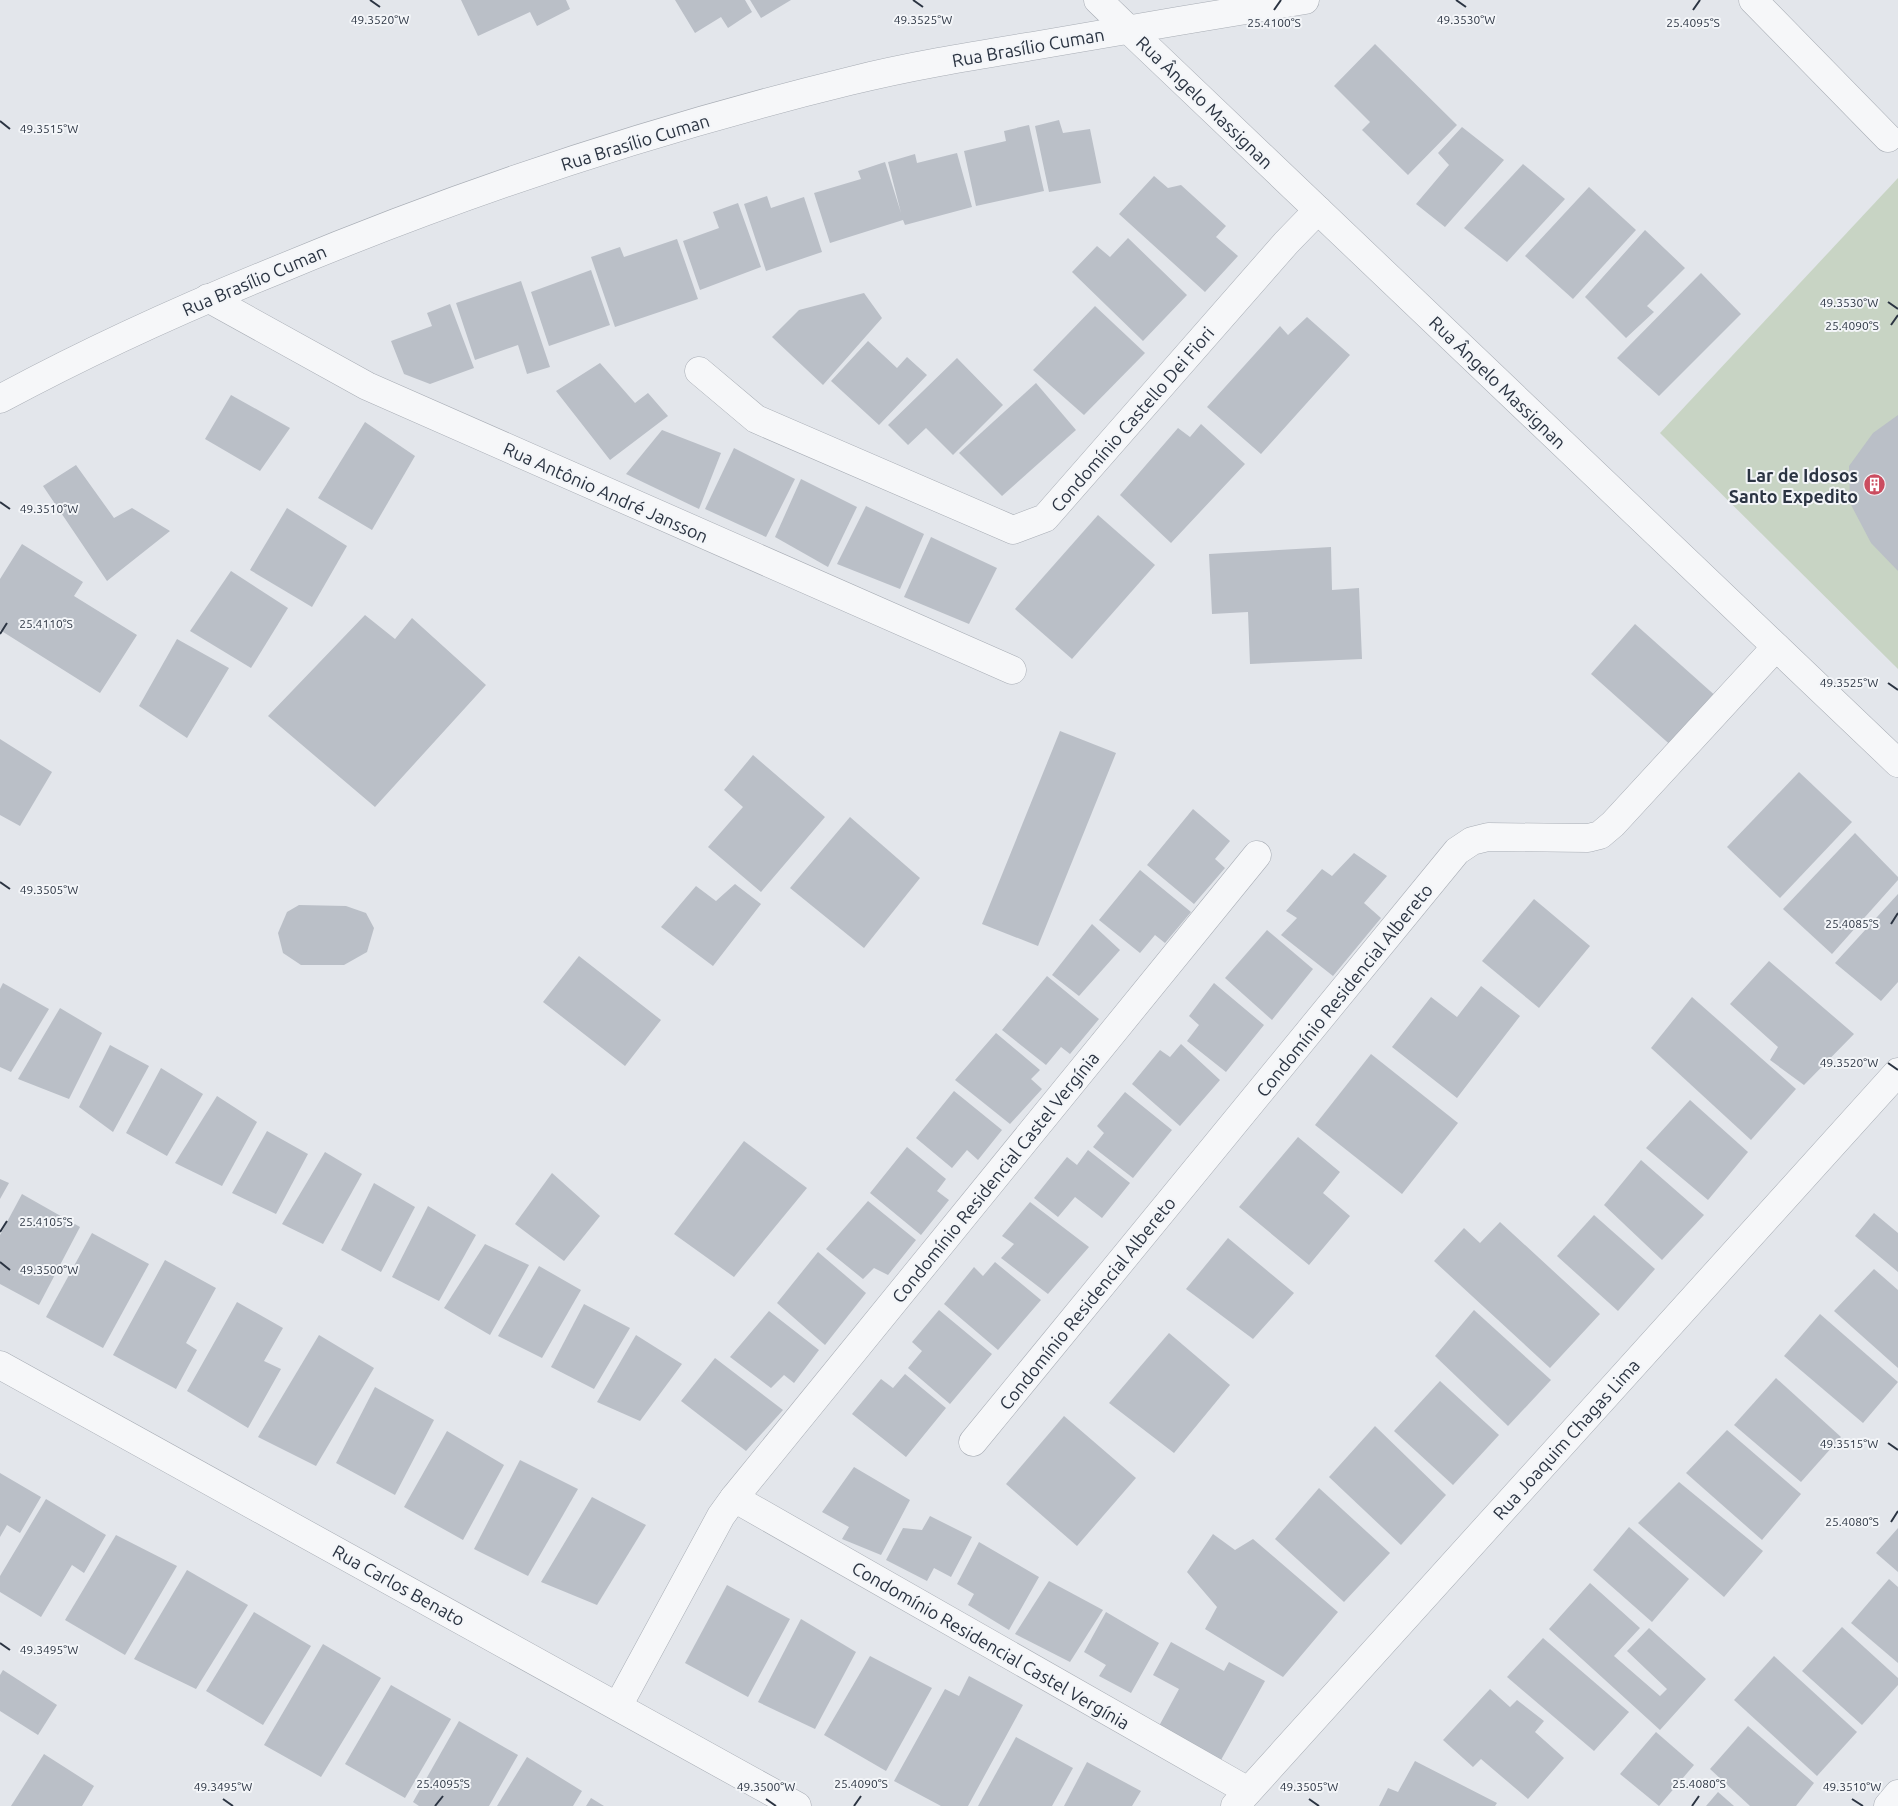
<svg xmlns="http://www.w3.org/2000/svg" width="1898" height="1806" font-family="Ubuntu,sans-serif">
<rect width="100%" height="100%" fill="#e3e6eb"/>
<path fill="#c8d4c4" d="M 1898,178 L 1898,669 L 1660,433 Z"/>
<g fill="#babfc7">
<path d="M 461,0 L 566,0 L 570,9 L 537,26 L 530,12 L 478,36 Z"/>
<path d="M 675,0 L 745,0 L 752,12 L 728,28 L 721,17 L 695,33 Z"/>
<path d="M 750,0 L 791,0 L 761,18 Z"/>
<path d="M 1375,44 L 1457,125 L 1408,175 L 1362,130 L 1370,122 L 1334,86 Z"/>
<path d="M 1059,120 L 1063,133 L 1090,129 L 1101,183 L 1049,192 L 1035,126 Z"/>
<path d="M 1029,125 L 1044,191 L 976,206 L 964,151 L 1006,141 L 1004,131 Z"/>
<path d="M 1462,127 L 1504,160 L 1445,227 L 1416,204 L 1449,165 L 1438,153 Z"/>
<path d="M 957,153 L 972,207 L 905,225 L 903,220 L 830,243 L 814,193 L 861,179 L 858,171 L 885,162 L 901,213 L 888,162 L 915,154 L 917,163 Z"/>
<path d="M 1523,164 L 1565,199 L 1507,262 L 1464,228 Z"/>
<path d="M 1154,176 L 1168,188 L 1181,185 L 1226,226 L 1216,237 L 1238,256 L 1205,292 L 1119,214 Z"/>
<path d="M 1589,187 L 1636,230 L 1573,299 L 1525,256 Z"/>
<path d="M 767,196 L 771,208 L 804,197 L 822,252 L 766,271 L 744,204 Z"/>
<path d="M 738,203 L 761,267 L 700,290 L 683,241 L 719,228 L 713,212 Z"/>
<path d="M 1645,230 L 1685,268 L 1647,306 L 1654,312 L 1626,338 L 1585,297 Z"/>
<path d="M 1128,238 L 1187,295 L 1143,341 L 1072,272 L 1097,246 L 1110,257 Z"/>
<path d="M 677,239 L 698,299 L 615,327 L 591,257 L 620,247 L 624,257 Z"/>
<path d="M 591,270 L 610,325 L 549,346 L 531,292 Z"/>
<path d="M 1701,273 L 1741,314 L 1659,396 L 1617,358 Z"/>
<path d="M 521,281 L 550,367 L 527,374 L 518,345 L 475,360 L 456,303 Z"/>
<path d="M 864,293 L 882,318 L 823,385 L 772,337 L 799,310 Z"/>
<path d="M 450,304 L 474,368 L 430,384 L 404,374 L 391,341 L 432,326 L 427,313 Z"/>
<path d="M 1095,306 L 1145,353 L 1084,415 L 1033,370 Z"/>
<path d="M 1307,317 L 1350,355 L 1261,454 L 1207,407 L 1280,326 L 1288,335 Z"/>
<path d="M 868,341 L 897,368 L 907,357 L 927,375 L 879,425 L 831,381 Z"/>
<path d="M 957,358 L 1003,405 L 953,455 L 926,428 L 908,445 L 888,425 Z"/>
<path d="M 600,363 L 635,403 L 648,393 L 668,416 L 610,460 L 556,391 Z"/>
<path d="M 1036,383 L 1076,430 L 1002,496 L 959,453 Z"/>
<path d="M 231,395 L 290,428 L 260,471 L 205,439 Z"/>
<path d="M 1898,415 L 1898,571 L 1871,543 L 1850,503 L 1849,466 L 1873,433 Z"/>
<path d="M 365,422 L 415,456 L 372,530 L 318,498 Z"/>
<path d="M 1201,424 L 1245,464 L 1171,543 L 1120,495 L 1178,428 L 1190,437 Z"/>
<path d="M 662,430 L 721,453 L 699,509 L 626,474 Z"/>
<path d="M 734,448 L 795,479 L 766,537 L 705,509 Z"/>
<path d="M 76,465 L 114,518 L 132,508 L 170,531 L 107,581 L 43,486 Z"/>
<path d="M 801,479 L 857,507 L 828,567 L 775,537 Z"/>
<path d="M 866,506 L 924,534 L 900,589 L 837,564 Z"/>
<path d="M 287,508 L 347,546 L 312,607 L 250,570 Z"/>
<path d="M 1098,515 L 1155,565 L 1072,659 L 1015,609 Z"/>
<path d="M 931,537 L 997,568 L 969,624 L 904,597 Z"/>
<path d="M 22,544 L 83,582 L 74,596 L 137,635 L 100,693 L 0,630 L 0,579 Z"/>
<path d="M 1331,547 L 1332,590 L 1359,588 L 1362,659 L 1250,664 L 1248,612 L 1212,614 L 1209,554 Z"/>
<path d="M 231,571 L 288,608 L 251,668 L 190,631 Z"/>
<path d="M 365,615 L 395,639 L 412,618 L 486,685 L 375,807 L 268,716 Z"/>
<path d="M 1635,624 L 1719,699 L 1675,749 L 1591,674 Z"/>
<path d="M 177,639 L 229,668 L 187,738 L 139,706 Z"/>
<path d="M 1060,731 L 1116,753 L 1038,946 L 982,924 Z"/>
<path d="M 0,739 L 52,772 L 20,826 L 0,815 Z"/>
<path d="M 753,755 L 825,817 L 761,892 L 708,847 L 743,807 L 724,790 Z"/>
<path d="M 1799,772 L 1852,822 L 1780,898 L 1727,847 Z"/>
<path d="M 1193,809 L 1230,841 L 1215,859 L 1225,868 L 1194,904 L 1147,865 Z"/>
<path d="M 850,817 L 920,878 L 864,948 L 790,888 Z"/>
<path d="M 1855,833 L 1898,877 L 1898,880 L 1832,954 L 1783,909 Z"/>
<path d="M 1354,853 L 1387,876 L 1364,903 L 1381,918 L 1333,976 L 1281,935 L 1297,918 L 1286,911 L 1322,869 L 1332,876 Z"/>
<path d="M 1140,870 L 1191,912 L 1165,943 L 1155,935 L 1140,953 L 1099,920 Z"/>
<path d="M 735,884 L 761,904 L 713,966 L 661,927 L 696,886 L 716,901 Z"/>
<path d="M 1898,894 L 1898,982 L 1881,1001 L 1835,963 Z"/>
<path d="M 1534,899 L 1590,946 L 1539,1008 L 1482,961 Z"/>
<path d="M 299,905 L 346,906 L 366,913 L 374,928 L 367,952 L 344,965 L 301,965 L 283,953 L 278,933 L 287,912 Z"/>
<path d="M 1092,924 L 1120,950 L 1079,996 L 1052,975 Z"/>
<path d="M 1267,930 L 1313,969 L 1272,1020 L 1225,978 Z"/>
<path d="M 579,956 L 661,1020 L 625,1066 L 543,1002 Z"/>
<path d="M 1769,961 L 1854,1034 L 1804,1085 L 1770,1060 L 1778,1047 L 1730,1004 Z"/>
<path d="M 1047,976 L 1099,1019 L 1070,1054 L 1061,1047 L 1046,1065 L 1002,1030 Z"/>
<path d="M 3,983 L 49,1009 L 11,1072 L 0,1067 L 0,989 Z"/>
<path d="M 1214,983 L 1264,1025 L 1226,1072 L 1187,1041 L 1199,1025 L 1189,1016 Z"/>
<path d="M 1481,986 L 1520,1016 L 1457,1098 L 1392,1047 L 1431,997 L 1457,1017 Z"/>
<path d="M 1692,997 L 1796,1089 L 1751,1140 L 1651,1048 Z"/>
<path d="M 60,1008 L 102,1033 L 69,1099 L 18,1079 Z"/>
<path d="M 996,1033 L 1040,1070 L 1031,1079 L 1042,1089 L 1010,1124 L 955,1080 Z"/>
<path d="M 1181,1044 L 1220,1080 L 1180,1126 L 1132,1084 L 1160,1050 L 1170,1057 Z"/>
<path d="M 110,1045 L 149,1066 L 113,1132 L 79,1107 Z"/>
<path d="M 1371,1054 L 1458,1123 L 1402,1194 L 1315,1125 Z"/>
<path d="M 161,1068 L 203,1094 L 167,1156 L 126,1133 Z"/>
<path d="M 954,1091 L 1002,1130 L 978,1160 L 967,1150 L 952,1168 L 916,1138 Z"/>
<path d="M 1125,1092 L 1172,1130 L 1133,1178 L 1093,1147 L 1104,1133 L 1097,1126 Z"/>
<path d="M 217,1096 L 257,1122 L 222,1186 L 175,1163 Z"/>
<path d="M 1690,1100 L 1748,1152 L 1708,1200 L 1646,1148 Z"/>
<path d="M 267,1131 L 308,1154 L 276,1214 L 232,1193 Z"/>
<path d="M 1298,1137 L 1340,1172 L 1323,1193 L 1350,1216 L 1309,1265 L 1239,1207 Z"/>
<path d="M 744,1141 L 807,1188 L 734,1277 L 674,1234 Z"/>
<path d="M 907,1147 L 946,1179 L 937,1191 L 949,1200 L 921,1235 L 870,1193 Z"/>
<path d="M 1088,1150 L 1130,1183 L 1102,1218 L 1075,1197 L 1058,1217 L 1034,1198 L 1067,1157 L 1077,1165 Z"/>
<path d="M 325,1152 L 362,1174 L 323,1244 L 282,1224 Z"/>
<path d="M 1641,1160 L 1704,1215 L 1662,1260 L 1604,1205 Z"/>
<path d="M 552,1173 L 600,1216 L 564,1261 L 515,1224 Z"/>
<path d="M 0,1179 L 9,1183 L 0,1199 Z"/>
<path d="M 374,1183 L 415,1207 L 381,1272 L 341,1250 Z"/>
<path d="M 22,1194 L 80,1227 L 39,1305 L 0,1284 L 0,1235 Z"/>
<path d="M 868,1201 L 916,1240 L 888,1275 L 874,1268 L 863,1279 L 826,1249 Z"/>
<path d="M 1030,1202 L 1089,1247 L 1048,1294 L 1001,1258 L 1014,1244 L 1002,1236 Z"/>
<path d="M 428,1206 L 476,1235 L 439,1301 L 392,1277 Z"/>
<path d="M 1874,1213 L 1898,1233 L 1898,1272 L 1855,1236 Z"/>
<path d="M 1594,1215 L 1655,1269 L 1618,1311 L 1557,1256 Z"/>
<path d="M 1500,1222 L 1600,1314 L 1550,1368 L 1434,1261 L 1464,1228 L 1480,1243 Z"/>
<path d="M 92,1233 L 149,1264 L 103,1348 L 46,1317 Z"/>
<path d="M 1228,1238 L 1294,1293 L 1253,1339 L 1186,1289 Z"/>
<path d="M 485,1244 L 529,1265 L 490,1335 L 444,1308 Z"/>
<path d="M 818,1252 L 866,1293 L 825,1345 L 777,1303 Z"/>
<path d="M 165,1260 L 216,1288 L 186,1343 L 197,1350 L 176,1389 L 113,1355 Z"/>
<path d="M 995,1262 L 1041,1300 L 998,1350 L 944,1304 L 974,1267 L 983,1276 Z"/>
<path d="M 539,1266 L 581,1290 L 542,1358 L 498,1336 Z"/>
<path d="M 1874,1269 L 1898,1290 L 1898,1368 L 1834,1311 Z"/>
<path d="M 237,1302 L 283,1328 L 264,1361 L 281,1369 L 248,1428 L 187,1391 Z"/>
<path d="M 584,1304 L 630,1328 L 594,1389 L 551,1367 Z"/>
<path d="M 939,1310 L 992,1354 L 950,1404 L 908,1368 L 922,1351 L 912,1342 Z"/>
<path d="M 1474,1310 L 1551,1380 L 1508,1426 L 1435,1356 Z"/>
<path d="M 769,1311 L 819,1350 L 794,1383 L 784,1375 L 771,1388 L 730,1357 Z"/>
<path d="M 1820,1314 L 1898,1382 L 1863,1423 L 1784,1356 Z"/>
<path d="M 1169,1333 L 1230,1385 L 1174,1453 L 1109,1403 Z"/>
<path d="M 319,1335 L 374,1368 L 316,1466 L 258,1437 Z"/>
<path d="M 636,1335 L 682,1364 L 640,1421 L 597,1402 Z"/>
<path d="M 715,1358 L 783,1410 L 746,1451 L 681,1401 Z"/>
<path d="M 905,1374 L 946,1408 L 906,1457 L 852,1414 L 881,1379 L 893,1388 Z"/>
<path d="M 1776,1378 L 1841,1437 L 1801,1482 L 1734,1425 Z"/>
<path d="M 1440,1381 L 1499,1435 L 1453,1485 L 1394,1431 Z"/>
<path d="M 375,1387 L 434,1420 L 395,1495 L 336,1463 Z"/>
<path d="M 1064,1416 L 1136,1478 L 1077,1546 L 1006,1484 Z"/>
<path d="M 1375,1426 L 1446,1495 L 1401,1545 L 1329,1477 Z"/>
<path d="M 1727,1430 L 1801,1494 L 1762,1540 L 1686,1473 Z"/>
<path d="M 447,1431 L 504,1465 L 463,1540 L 404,1507 Z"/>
<path d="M 520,1460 L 578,1489 L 528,1576 L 474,1549 Z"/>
<path d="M 854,1467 L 910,1500 L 881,1555 L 842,1539 L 849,1527 L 822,1512 Z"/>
<path d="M 0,1473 L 41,1497 L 20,1533 L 7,1525 L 0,1537 Z"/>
<path d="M 1679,1482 L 1763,1551 L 1724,1597 L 1638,1523 Z"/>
<path d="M 1319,1488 L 1390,1553 L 1344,1602 L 1275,1539 Z"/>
<path d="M 592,1497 L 646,1525 L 597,1605 L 541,1582 Z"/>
<path d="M 46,1499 L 106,1535 L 84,1573 L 72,1565 L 41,1617 L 0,1592 L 0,1576 Z"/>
<path d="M 930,1516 L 972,1537 L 951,1577 L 934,1568 L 927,1581 L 886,1560 L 903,1528 L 922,1530 Z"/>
<path d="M 1629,1527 L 1689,1579 L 1652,1622 L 1593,1570 Z"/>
<path d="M 1898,1528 L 1898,1572 L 1876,1553 Z"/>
<path d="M 1213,1534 L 1235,1550 L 1253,1539 L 1338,1612 L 1283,1677 L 1205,1629 L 1217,1607 L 1187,1572 Z"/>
<path d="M 116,1535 L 177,1566 L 125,1655 L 65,1620 Z"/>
<path d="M 979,1542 L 1039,1577 L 1009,1630 L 968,1605 L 974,1594 L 957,1584 Z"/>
<path d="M 187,1570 L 248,1605 L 196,1689 L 134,1659 Z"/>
<path d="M 1889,1579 L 1898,1587 L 1898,1663 L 1851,1623 Z"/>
<path d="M 1049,1581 L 1103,1610 L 1070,1662 L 1015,1634 Z"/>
<path d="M 1590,1583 L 1640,1628 L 1614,1656 L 1660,1696 L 1667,1689 L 1627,1651 L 1649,1628 L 1706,1679 L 1660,1730 L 1549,1629 Z"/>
<path d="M 727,1585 L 790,1619 L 748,1697 L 685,1663 Z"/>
<path d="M 254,1612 L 311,1646 L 263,1725 L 206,1691 Z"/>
<path d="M 1106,1612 L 1159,1643 L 1131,1693 L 1099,1676 L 1106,1665 L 1084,1652 Z"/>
<path d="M 801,1619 L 856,1652 L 815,1729 L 758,1702 Z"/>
<path d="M 1842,1627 L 1898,1678 L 1898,1685 L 1862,1725 L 1802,1671 Z"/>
<path d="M 1543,1638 L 1629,1712 L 1594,1751 L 1507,1677 Z"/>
<path d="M 1171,1642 L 1224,1671 L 1229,1662 L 1265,1681 L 1221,1760 L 1159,1726 L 1179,1689 L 1153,1675 Z"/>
<path d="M 323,1644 L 381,1678 L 321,1777 L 264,1745 Z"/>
<path d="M 870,1656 L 932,1688 L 886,1771 L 824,1735 Z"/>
<path d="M 1774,1656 L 1857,1732 L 1817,1776 L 1734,1700 Z"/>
<path d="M 3,1670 L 57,1705 L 38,1735 L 0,1711 L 0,1675 Z"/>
<path d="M 969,1676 L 1023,1705 L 968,1806 L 941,1806 L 894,1781 L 945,1689 L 959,1696 Z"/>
<path d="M 391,1685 L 451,1719 L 405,1798 L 345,1764 Z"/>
<path d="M 1490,1689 L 1510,1707 L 1517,1700 L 1544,1721 L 1535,1732 L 1564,1758 L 1528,1799 L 1481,1759 L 1473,1767 L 1443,1740 Z"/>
<path d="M 459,1721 L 518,1755 L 489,1806 L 419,1806 L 413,1802 Z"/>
<path d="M 1748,1726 L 1814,1783 L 1796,1806 L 1750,1806 L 1710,1769 Z"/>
<path d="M 1656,1732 L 1694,1765 L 1659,1806 L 1620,1774 Z"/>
<path d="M 1016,1737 L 1073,1768 L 1052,1806 L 978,1806 Z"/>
<path d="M 44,1754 L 94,1786 L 82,1806 L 11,1806 Z"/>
<path d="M 527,1757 L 582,1791 L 573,1806 L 497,1806 Z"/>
<path d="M 1415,1761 L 1497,1803 L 1495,1806 L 1379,1806 L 1388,1788 L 1398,1792 Z"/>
<path d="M 1087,1762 L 1141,1791 L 1132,1806 L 1064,1806 Z"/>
<path d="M 1718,1792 L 1734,1806 L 1706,1806 Z"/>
<path d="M 591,1798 L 604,1806 L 586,1806 Z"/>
</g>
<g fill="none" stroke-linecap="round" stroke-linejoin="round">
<defs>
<g id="minor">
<path d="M 1753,0 L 1888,138"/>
<path d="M 1128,29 L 1898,763"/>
<path d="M 208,298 L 367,386 L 1012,670"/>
<path d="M 699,371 L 756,419 L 1013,530 L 1045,518 L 1286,243 L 1318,210"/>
<path d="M 0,1365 L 797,1806"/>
<path d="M 973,1442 L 1457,851 L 1472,841 L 1488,837 L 1588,838 L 1600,835 L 1613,824 L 1776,647"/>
<path d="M 734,1498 L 1248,1791"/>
<path d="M 618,1706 L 721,1516 L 734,1498 L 1257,855"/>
<path d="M 1235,1806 L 1898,1072"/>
<path d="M 1888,1806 L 1898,1794"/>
</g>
<g id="tertiary">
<path d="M 1098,0 L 1128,29"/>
<path d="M 0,399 C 89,351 181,309 275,271 C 461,193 654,129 850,81 C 910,66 972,56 1033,46 C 1124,30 1214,15 1305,0"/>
</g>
</defs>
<use href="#minor" stroke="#a8adb5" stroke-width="29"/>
<use href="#tertiary" stroke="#a8adb5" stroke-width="29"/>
<use href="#minor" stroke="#f6f7f9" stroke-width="28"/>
<use href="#tertiary" stroke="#f6f7f9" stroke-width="28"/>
</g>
<path fill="none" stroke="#2b3442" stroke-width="2" d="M 370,0 L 380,7M 913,0 L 923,7M 1456,0 L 1466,7M 1274,10 L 1281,0M 1693,10 L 1700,0M 0,121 L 10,129M 1888,302 L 1898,309M 1891,325 L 1898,315M 0,502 L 10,509M 0,634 L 7,623M 1888,683 L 1898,690M 0,882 L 10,889M 1891,924 L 1898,913M 1888,1063 L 1898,1070M 0,1232 L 7,1221M 0,1262 L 10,1270M 1888,1443 L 1898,1450M 1891,1522 L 1898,1511M 0,1643 L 10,1650M 223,1799 L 233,1806M 766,1799 L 776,1806M 1309,1799 L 1319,1806M 1852,1799 L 1863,1806M 435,1806 L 443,1796M 854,1806 L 861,1796M 1692,1806 L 1699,1796"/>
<defs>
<symbol id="building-disc" viewBox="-11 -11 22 22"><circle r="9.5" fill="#cb4d60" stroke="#f3f5f8"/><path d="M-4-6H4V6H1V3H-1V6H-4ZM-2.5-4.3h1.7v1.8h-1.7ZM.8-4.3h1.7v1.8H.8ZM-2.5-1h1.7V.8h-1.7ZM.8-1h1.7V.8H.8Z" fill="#fff"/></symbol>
</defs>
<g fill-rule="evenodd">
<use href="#building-disc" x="1862" y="472" width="25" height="25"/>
</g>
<g text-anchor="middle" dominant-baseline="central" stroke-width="4" stroke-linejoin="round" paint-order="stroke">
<g font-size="18" fill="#2b3442" stroke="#f3f5f8">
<text transform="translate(1028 47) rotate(-10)">Rua Brasílio Cuman</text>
<text transform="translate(1205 102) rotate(44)">Rua Ângelo Massignan</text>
<text transform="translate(635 142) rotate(-17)">Rua Brasílio Cuman</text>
<text transform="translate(254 280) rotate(-23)">Rua Brasílio Cuman</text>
<text transform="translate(1498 382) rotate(44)">Rua Ângelo Massignan</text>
<text transform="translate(1132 419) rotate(-49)">Condomínio Castello Dei Fiori</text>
<text transform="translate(606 492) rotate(24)">Rua Antônio André Jansson</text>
<text transform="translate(1344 990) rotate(-51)">Condomínio Residencial Albereto</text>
<text transform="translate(995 1177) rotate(-51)">Condomínio Residencial Castel Vergínia</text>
<text transform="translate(1087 1303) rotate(-51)">Condomínio Residencial Albereto</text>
<text transform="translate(1566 1439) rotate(-48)">Rua Joaquim Chagas Lima</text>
<text transform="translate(399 1585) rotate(29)">Rua Carlos Benato</text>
<text transform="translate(991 1645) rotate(30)">Condomínio Residencial Castel Vergínia</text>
</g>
<g font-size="18" font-weight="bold" fill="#2b3442" stroke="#f3f5f8" text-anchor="end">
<text x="1858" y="475">Lar de Idosos<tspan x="1858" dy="21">Santo Expedito</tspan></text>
</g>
</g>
<g font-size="12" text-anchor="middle" fill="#2b3442" stroke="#f3f5f8" stroke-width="4" stroke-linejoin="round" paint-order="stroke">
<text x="380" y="24">49.3520°W</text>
<text x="923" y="24">49.3525°W</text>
<text x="1466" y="24">49.3530°W</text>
<text x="1274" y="27">25.4100°S</text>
<text x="1693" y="27">25.4095°S</text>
<text x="49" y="133">49.3515°W</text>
<text x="1849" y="307">49.3530°W</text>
<text x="1852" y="330">25.4090°S</text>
<text x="49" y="513">49.3510°W</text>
<text x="46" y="628">25.4110°S</text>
<text x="1849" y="687">49.3525°W</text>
<text x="49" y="894">49.3505°W</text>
<text x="1852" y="928">25.4085°S</text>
<text x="1849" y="1067">49.3520°W</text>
<text x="46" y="1226">25.4105°S</text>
<text x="49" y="1274">49.3500°W</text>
<text x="1849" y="1448">49.3515°W</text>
<text x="1852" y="1526">25.4080°S</text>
<text x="49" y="1654">49.3495°W</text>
<text x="443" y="1788">25.4095°S</text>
<text x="861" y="1788">25.4090°S</text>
<text x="1699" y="1788">25.4080°S</text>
<text x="223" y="1791">49.3495°W</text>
<text x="766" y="1791">49.3500°W</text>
<text x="1309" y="1791">49.3505°W</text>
<text x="1852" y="1791">49.3510°W</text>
</g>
</svg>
